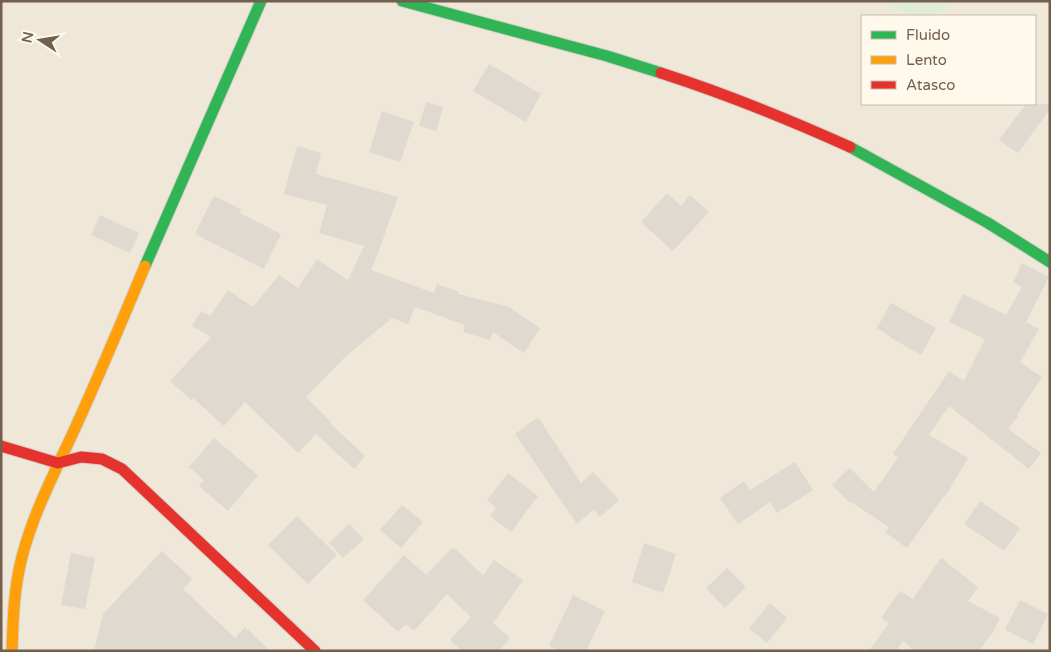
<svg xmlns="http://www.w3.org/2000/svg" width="1051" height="652" font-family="'Varela Round',sans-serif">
<rect width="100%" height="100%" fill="#f6f3ea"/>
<path fill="#efe7d8" d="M 1,1 L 879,1 L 911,16 L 862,16 L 862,104 L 1035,104 L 1035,16 L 934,16 L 956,1 L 1050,1 L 1050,651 L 1,651 Z"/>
<path fill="#e0ecd6" d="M 879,1 L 956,1 L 934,16 L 911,16 Z"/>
<g fill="#dfd9d0">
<path d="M 489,64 L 541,94 L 526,122 L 473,91 Z"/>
<path d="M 426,102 L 443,107 L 436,131 L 419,126 Z"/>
<path d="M 1026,104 L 1050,104 L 1050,109 L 1018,153 L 999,140 Z"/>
<path d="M 382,111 L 414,122 L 400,162 L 369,152 Z"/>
<path d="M 297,146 L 321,153 L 316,174 L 398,197 L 377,256 L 371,270 L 434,293 L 437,284 L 459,292 L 458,294 L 509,307 L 540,328 L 524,353 L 493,332 L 490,340 L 463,332 L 465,325 L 415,307 L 408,324 L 392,318 L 345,357 L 306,397 L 331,422 L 330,423 L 365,456 L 354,469 L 316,434 L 298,453 L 245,402 L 224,426 L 193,398 L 191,400 L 170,381 L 211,337 L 192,326 L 201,311 L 210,316 L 228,290 L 253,307 L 279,275 L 298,288 L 317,259 L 348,280 L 364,246 L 319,233 L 327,205 L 284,194 Z"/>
<path d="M 667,193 L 681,206 L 690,195 L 709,212 L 673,251 L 641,222 Z"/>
<path d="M 214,196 L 241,209 L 240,213 L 281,234 L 264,269 L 195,234 Z"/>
<path d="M 100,215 L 139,233 L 130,253 L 91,235 Z"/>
<path d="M 1022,263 L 1049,277 L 1026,322 L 1039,329 L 1020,362 L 1042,377 L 1017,415 L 1018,416 L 1008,429 L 1041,453 L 1029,469 L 949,406 L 929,435 L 968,458 L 945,497 L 944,496 L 907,548 L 885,532 L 889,527 L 851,502 L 850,503 L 832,485 L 850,468 L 874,492 L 879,483 L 880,484 L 898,457 L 893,454 L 949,371 L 964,381 L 985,339 L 949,322 L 963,294 L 1006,315 L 1022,287 L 1013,282 Z"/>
<path d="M 891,303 L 936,328 L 921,355 L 891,338 L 891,337 L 877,328 Z"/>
<path d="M 538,417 L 581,483 L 593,472 L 619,500 L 600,517 L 594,509 L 577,524 L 515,434 Z"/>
<path d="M 214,438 L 258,475 L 228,511 L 199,486 L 204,480 L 189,467 Z"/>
<path d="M 795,462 L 813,490 L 777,513 L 770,502 L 738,524 L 720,498 L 744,481 L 750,490 Z"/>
<path d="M 508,473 L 538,496 L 511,532 L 490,516 L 496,508 L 487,500 Z"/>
<path d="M 980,501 L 1020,528 L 1004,551 L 964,524 Z"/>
<path d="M 402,505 L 423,522 L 401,548 L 380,530 Z"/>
<path d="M 297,516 L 337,555 L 308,584 L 268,545 Z"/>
<path d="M 349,524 L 364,539 L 343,558 L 329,543 Z"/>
<path d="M 644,543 L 676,554 L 663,593 L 632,582 Z"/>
<path d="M 453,547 L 483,575 L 494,560 L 523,580 L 493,623 L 510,638 L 499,651 L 462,651 L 450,640 L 471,617 L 447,594 L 414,631 L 406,624 L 398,632 L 363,600 L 404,555 L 426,575 Z"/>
<path d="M 162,551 L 192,579 L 183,589 L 235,638 L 245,627 L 270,651 L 94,651 L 103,614 Z"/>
<path d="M 71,553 L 95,558 L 85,609 L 61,605 Z"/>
<path d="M 941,558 L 978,587 L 968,601 L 1000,618 L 993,632 L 979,651 L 915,651 L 903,641 L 896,651 L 869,651 L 889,623 L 881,618 L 900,591 L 913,599 Z"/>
<path d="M 727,568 L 746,587 L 725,608 L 706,588 Z"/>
<path d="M 573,595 L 605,611 L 586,651 L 560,651 L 549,646 Z"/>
<path d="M 1020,600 L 1048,614 L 1033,644 L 1005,630 Z"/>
<path d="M 770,603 L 787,618 L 767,643 L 749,628 Z"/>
</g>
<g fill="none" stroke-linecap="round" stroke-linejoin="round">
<defs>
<g id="fast">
<path d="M 402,1 L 607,56 L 661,73"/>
<path d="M 850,147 L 988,223 L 1050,262"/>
<path d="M 145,266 L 261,1"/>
</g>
<path id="slow" d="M 12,651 C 13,619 14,587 22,557 C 33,514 53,476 71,437 C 97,381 121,323 145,266"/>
<g id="jam">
<path d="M 661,73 C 726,94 788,119 850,147"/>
<path d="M 1,446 L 58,463 L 81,457 L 102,459 L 122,469 L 315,651"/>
</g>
</defs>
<use href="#fast" stroke="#d5d0c8" stroke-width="13"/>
<use href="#slow" stroke="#d5d0c8" stroke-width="13"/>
<use href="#jam" stroke="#d5d0c8" stroke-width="13"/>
<use href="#fast" stroke="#30b455" stroke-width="11"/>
<use href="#slow" stroke="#ff9f0a" stroke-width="11"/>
<use href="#jam" stroke="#e5322d" stroke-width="11"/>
</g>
<rect width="1051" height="652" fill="none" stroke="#725f4c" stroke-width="5"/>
<rect x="861" y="15" width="175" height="90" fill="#fef9eb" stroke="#c6bbab"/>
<rect x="871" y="31" width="25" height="8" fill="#30b455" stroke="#c6bbab"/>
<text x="906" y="40" font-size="15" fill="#725f4c">Fluido</text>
<rect x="871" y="56" width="25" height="8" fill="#ff9f0a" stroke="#c6bbab"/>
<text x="906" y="65" font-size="15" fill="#725f4c">Lento</text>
<rect x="871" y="81" width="25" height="8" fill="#e5322d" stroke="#c6bbab"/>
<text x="906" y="90" font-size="15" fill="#725f4c">Atasco</text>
<g transform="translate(40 40) rotate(282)" stroke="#fef9eb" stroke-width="4" paint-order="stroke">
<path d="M0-4L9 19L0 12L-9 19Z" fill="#725f4c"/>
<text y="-8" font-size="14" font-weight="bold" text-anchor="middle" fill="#725f4c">N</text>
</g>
</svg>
